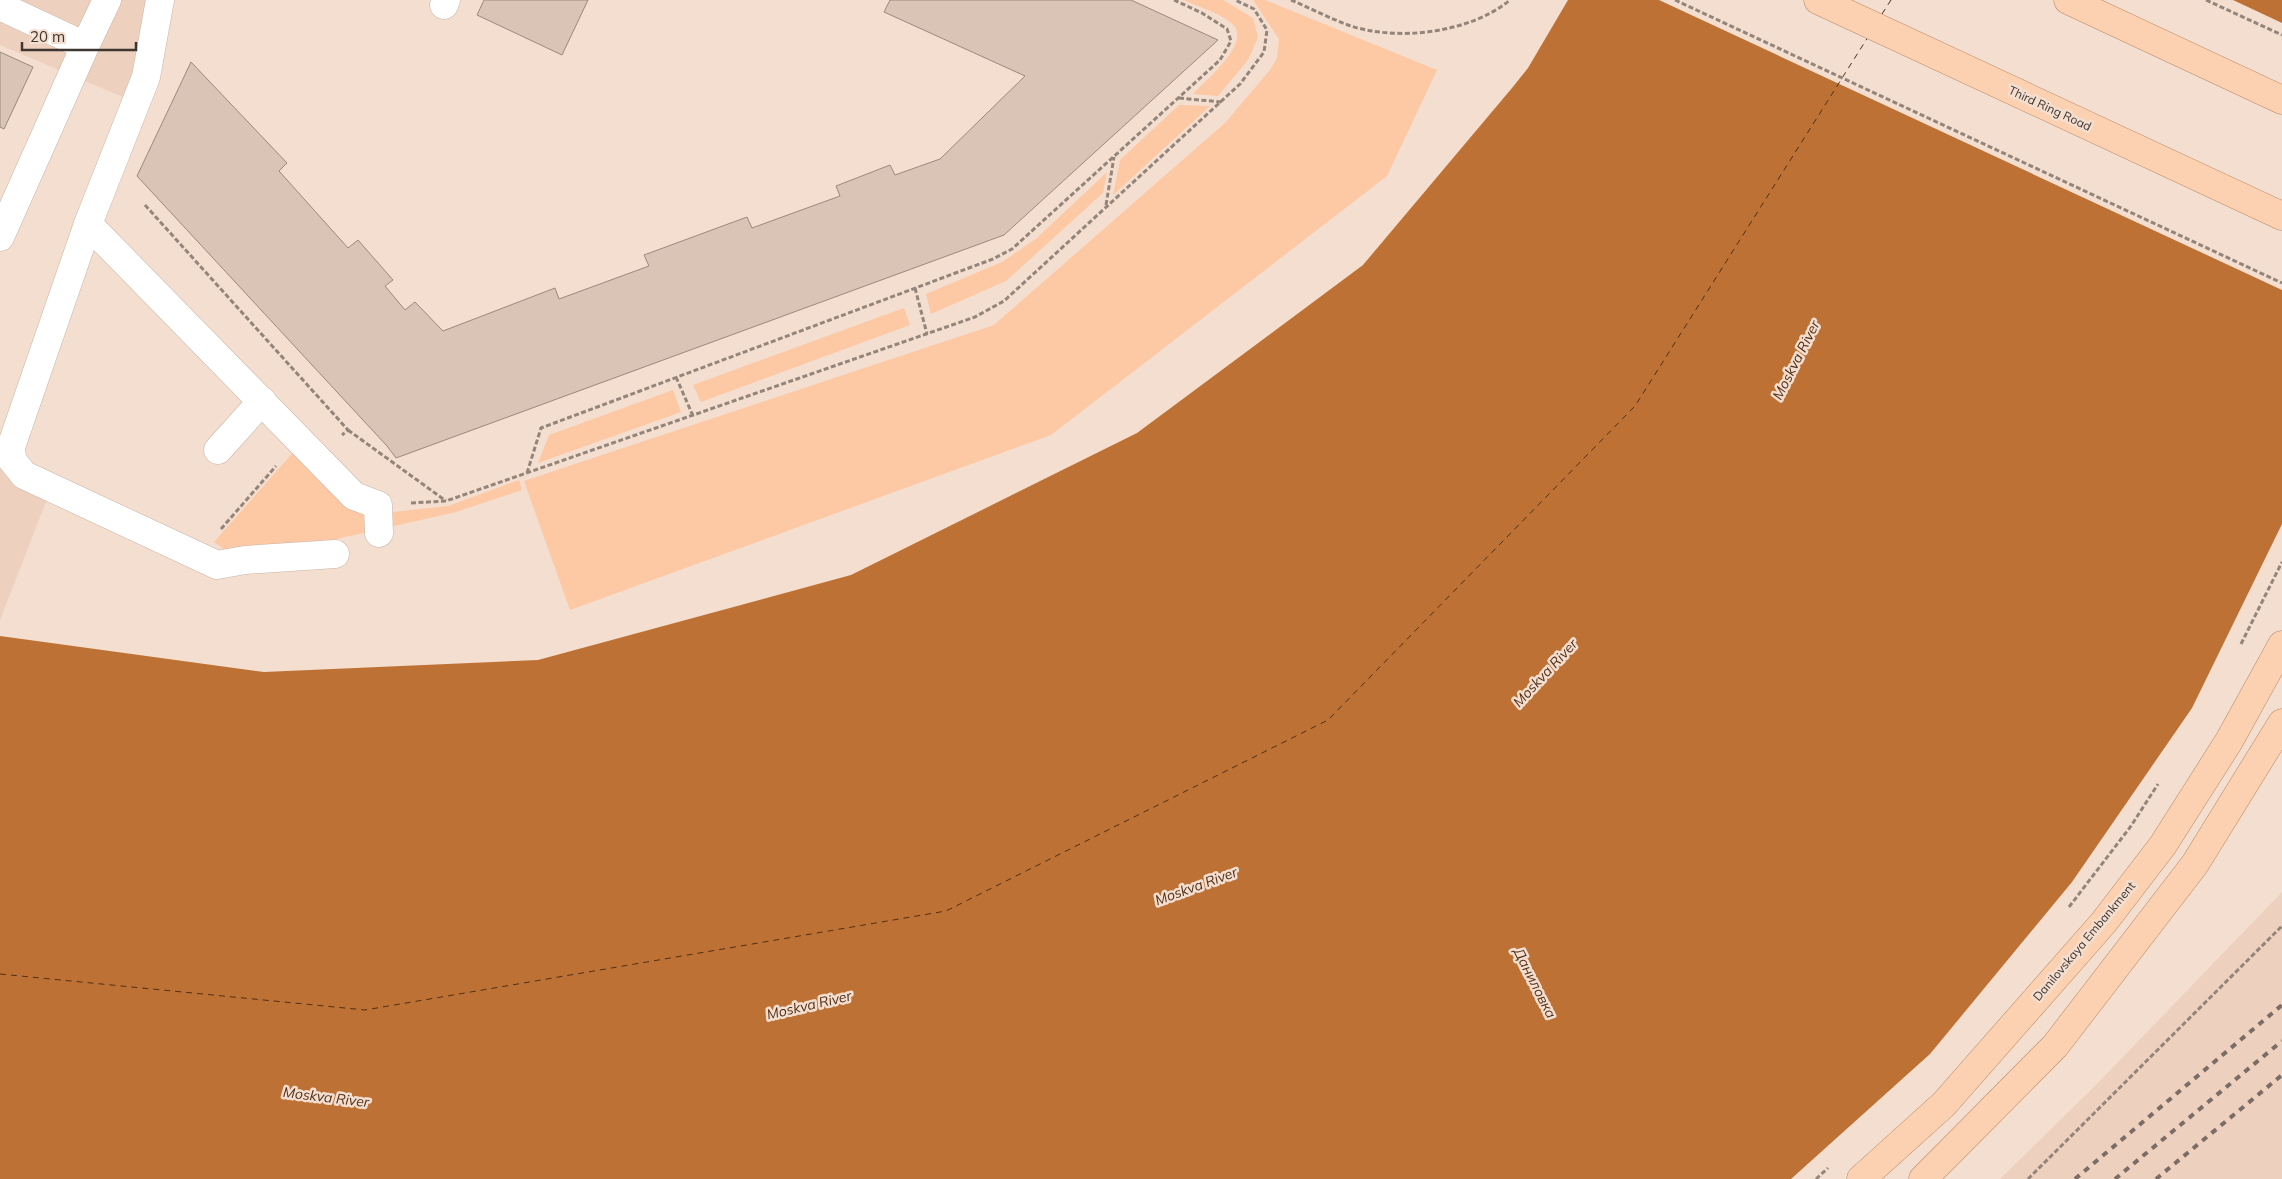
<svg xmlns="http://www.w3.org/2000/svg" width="2282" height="1179" font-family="Mulish,sans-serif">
<rect width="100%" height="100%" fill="#f4decf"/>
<g fill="#edd0bd">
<path d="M 0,0 L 173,0 L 130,100 L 0,45 Z"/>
<path d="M 0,465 L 47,499 L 0,620 Z"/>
<path d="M 2282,892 L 2282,1179 L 2000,1179 L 2096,1085 Z"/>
</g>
<g fill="#fdc8a4">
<path d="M 1184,0 L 1223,0 L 1253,18 L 1258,37 L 1248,60 L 1218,96 L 1193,94 C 1206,80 1256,40 1230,22 C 1217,12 1199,7 1184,0 Z"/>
<path d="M 1253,0 L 1265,0 L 1437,70 L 1387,176 L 1051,435 L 570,610 L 524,481 L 994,325 L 1225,123 L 1270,70 L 1277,58 L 1279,39 Z"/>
<path d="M 1179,105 L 1210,106 L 1113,195 L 1120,160 Z"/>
<path d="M 1107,172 L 1103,193 L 1006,281 L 931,314 L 926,294 L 1002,262 L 1037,238 Z"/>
<path d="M 904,308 L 910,325 L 701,402 L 693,385 Z"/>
<path d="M 673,390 L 681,412 L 538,463 L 549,435 Z"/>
<path d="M 298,447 L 384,513 L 448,506 L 519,480 L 522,490 L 456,512 L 332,540 L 227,551 L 214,542 Z"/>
</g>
<path fill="#be7135" d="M 1568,0 L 2282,0 L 2282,524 L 2192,708 L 2072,882 L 1930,1054 L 1791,1179 L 0,1179 L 0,636 L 264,672 L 538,660 L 851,575 L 1137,433 L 1363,265 L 1512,88 L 1528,68 Z"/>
<path fill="#f4decf" d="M 1659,0 L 2233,0 L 2282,23 L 2282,290 Z"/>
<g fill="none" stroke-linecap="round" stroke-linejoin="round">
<g stroke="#502f16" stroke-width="1" stroke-dasharray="6 5" stroke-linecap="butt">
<path d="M 1882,14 L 1891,0"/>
<path d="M 0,974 L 365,1010 L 946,911 L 1328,720 L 1635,406 L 1868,37"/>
</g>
</g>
<g fill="#d9c4b6" stroke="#9c897b">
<path d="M 484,0 L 588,0 L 562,55 L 477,15 Z"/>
<path d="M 890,0 L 1131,0 L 1218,40 L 1004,235 L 396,458 L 387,446 L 137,176 L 191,62 L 287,163 L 279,171 L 348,248 L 358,240 L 393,280 L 385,286 L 405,310 L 415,302 L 443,331 L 555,288 L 559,299 L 649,266 L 644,255 L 747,217 L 752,228 L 840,196 L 836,186 L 890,165 L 895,175 L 940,159 L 1025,76 L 884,12 Z"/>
<path d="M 0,52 L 33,67 L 4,129 L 0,127 Z"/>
</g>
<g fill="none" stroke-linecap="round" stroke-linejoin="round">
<defs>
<g id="minor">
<path d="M 160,0 L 146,77 L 88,224 L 354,496 L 378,505 L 379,533"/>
<path d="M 444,5 L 446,0"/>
<path d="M 0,6 L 85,46 L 107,0"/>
<path d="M 88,224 L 11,447 L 12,460 L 24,475 L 217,565 L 245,560 L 335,554"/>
<path d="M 0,237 L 85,46"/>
<path d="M 218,450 L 262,401"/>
</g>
<g id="major">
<path d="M 1818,0 L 2282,216"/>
<path d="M 2068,0 L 2282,100"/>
<path d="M 1861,1179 L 1944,1104 L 2104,922 L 2163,845 L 2229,741 L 2282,645"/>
<path d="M 1923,1179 L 2055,1046 L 2195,864 L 2282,723"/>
</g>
</defs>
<use href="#minor" stroke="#c9b4a6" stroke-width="29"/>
<use href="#major" stroke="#b88764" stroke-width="29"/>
<g stroke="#94857b" stroke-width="3" stroke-dasharray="5 2.5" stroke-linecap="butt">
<path d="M 1291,0 C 1310,8 1329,18 1348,25 C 1397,42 1470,33 1510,0"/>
<path d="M 1675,0 L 2282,283"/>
<path d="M 2206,0 L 2282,35"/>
<path d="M 1179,98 L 1221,102"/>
<path d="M 145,205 L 348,430 L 342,435"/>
<path d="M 1106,205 L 1114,157"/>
<path d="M 915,288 L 927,334"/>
<path d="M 676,377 L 693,416"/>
<path d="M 348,430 L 446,501"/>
<path d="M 527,473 L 541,428 L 993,259 L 1012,249 L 1220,60 L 1231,41 L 1227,29 L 1202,13 L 1174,0"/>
<path d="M 411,503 L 446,501 L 975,317 L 1004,301 L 1240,84 L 1264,52 L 1267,30 L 1254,9 L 1235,0"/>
<path d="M 221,529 L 276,466"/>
<path d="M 2241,644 L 2282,562"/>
<path d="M 2069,907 L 2131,826 L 2158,784"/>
<path d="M 1816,1179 L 1828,1168"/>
<path d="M 2028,1179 L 2282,926"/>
</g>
<use href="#minor" stroke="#fff" stroke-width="28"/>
<use href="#major" stroke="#fbd1b2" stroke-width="28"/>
<g stroke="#7b6d65" stroke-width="4" stroke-dasharray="6 6" stroke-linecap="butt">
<path d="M 2075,1179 L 2282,1005"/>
<path d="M 2115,1179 L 2282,1041"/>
<path d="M 2156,1179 L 2282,1075"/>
</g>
</g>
<g text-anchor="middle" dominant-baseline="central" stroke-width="5" stroke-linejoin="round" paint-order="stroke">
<g font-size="12" fill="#3f3631" stroke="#f4decf">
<text transform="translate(2050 108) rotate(25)">Third Ring Road</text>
<text transform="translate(2084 941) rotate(-50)">Danilovskaya Embankment</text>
</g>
<g font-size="14" font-style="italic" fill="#502f16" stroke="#f4decf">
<text transform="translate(1796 360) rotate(-63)">Moskva River</text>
<text transform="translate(1545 673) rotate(-47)">Moskva River</text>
<text transform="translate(1196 886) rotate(-20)">Moskva River</text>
<text transform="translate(1535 983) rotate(63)">Даниловка</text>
<text transform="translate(809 1005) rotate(-13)">Moskva River</text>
<text transform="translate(326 1097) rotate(7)">Moskva River</text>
</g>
</g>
<path d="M22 42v8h114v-8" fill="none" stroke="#3f3631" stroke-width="2.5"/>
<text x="30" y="42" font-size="15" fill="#3f3631" stroke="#f4decf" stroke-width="4" paint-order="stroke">20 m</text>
</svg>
